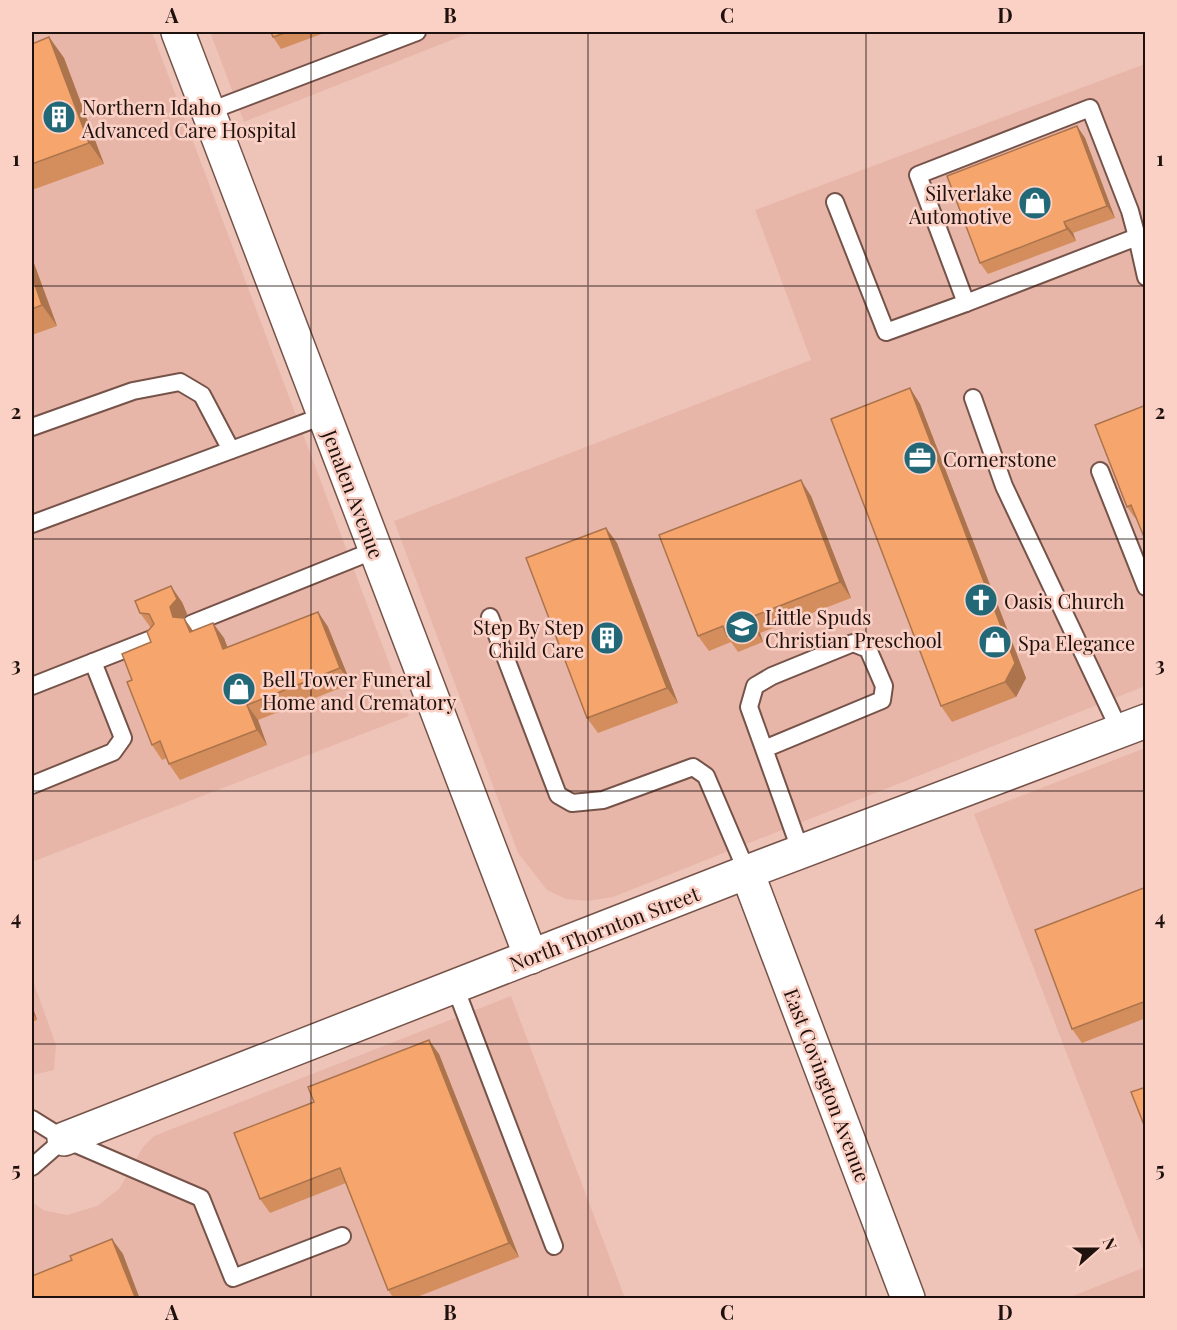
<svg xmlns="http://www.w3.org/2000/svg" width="1177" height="1330" font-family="'Playfair Display',serif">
<rect width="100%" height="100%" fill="#eec4b9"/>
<g fill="#e8b6a9">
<path d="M 32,32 L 152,32 L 409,716 L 32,862 Z"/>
<path d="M 210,32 L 472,32 L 244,122 Z"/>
<path d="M 1145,64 L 1145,686 L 613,897 L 588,901 L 566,899 L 547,890 L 518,853 L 394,521 L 811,360 L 755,210 Z"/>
<path d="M 1145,748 L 1145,1256 L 974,814 Z"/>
<path d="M 32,978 L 56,1045 L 54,1070 L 32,1075 Z"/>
<path d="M 511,996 L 625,1298 L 32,1298 L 32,1202 L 43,1210 L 67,1215 L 97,1206 L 119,1189 L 143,1147 L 154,1136 Z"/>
<path d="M 1145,1267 L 1145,1298 L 1068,1298 Z"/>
</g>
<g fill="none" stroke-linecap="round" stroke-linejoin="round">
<defs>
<g id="service">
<path d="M 1090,108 L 1130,211 L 1137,237 L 966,303 L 918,175 Z"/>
<path d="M 207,112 L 417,32"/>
<path d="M 835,202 L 886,332 L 966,303"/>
<path d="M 1137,237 L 1146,277"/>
<path d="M 973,398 L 1004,486 L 1120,731"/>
<path d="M 32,427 L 133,391 L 180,382 L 202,395 L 231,450"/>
<path d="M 1100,471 L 1146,587"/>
<path d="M 32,524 L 323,416"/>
<path d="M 490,617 L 558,795 L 572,803 L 603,800 L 693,767 L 706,776 L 747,872"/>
<path d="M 191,624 L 375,550"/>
<path d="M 32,686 L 154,638"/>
<path d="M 764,749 L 882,700 L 884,686 L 868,649 L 853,643 L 772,676 L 755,686 L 749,707 L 801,852"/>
<path d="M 32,785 L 113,752 L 123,738 L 93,662"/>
<path d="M 455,987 L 554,1246"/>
<path d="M 32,1119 L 64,1139 L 201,1198 L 233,1278 L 342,1236"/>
<path d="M 32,1167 L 64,1139"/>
</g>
<g id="minor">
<path d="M 178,32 L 531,957"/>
<path d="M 747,872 L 908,1298"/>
<path d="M 64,1139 L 747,872 L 1146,721"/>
</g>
</defs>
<use href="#service" stroke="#765349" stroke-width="20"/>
<use href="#minor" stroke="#765349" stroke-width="36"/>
<use href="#service" stroke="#fff" stroke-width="16"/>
<use href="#minor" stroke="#fff" stroke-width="33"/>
</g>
<g fill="#d48e5d">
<path d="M 271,32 L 327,32 L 281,49 L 273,37 Z"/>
<path d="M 49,37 L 64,58 L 104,164 L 32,190 L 32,44 Z"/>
<path d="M 1077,126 L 1085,138 L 1115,218 L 1073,233 L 1076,241 L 988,274 L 980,263 Z"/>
<path d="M 32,258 L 57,326 L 32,335 Z"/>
<path d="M 910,388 L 920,404 L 1026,678 L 1016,697 L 952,722 L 941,706 Z"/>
<path d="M 1146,405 L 1136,518 L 1135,518 L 1127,507 Z"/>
<path d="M 811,496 L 851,598 L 760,633 L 763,642 L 738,652 L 731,642 L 709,651 L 698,636 Z"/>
<path d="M 606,528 L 617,543 L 678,703 L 598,733 L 587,718 Z"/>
<path d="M 182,602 L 187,614 L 184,618 L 193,631 L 224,638 L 227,647 L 318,612 L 328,627 L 351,684 L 258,720 L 267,745 L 180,780 L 169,764 L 167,758 L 162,760 L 152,745 L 132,680 L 151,642 L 151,628 L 140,613 Z"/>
<path d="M 1146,887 L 1146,1018 L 1082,1043 L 1072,1029 Z"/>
<path d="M 32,1005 L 37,1020 L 32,1022 Z"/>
<path d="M 439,1054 L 519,1257 L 412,1299 L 394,1299 L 388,1290 L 346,1183 L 270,1213 L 260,1199 L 314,1102 Z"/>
</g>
<g fill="#ac744c">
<path d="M 49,37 L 64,58 L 104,164 L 89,143 Z"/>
<path d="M 1077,126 L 1085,138 L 1115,218 L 1107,206 Z"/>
<path d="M 1064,222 L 1073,233 L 1076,241 L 1067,229 Z"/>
<path d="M 32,258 L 57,326 L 42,305 L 32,276 Z"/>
<path d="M 910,388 L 920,404 L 1026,678 L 1016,697 L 1005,682 Z"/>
<path d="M 801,480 L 811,496 L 851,598 L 840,582 Z"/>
<path d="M 606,528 L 617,543 L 678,703 L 667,688 Z"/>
<path d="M 171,586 L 182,602 L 187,614 L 181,622 L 173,617 L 170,607 Z"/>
<path d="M 318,612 L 328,627 L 351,684 L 340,668 Z"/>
<path d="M 184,618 L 195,634 L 190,632 Z"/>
<path d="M 749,618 L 760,633 L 763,642 L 752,626 Z"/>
<path d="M 213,623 L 224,638 L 234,664 L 223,649 Z"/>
<path d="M 247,705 L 258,720 L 267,745 L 257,730 Z"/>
<path d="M 32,1005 L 37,1020 L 32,1012 Z"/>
<path d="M 429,1040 L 439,1054 L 519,1257 L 509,1243 Z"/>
<path d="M 112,1239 L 123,1254 L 140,1299 L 136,1299 L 135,1297 Z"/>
</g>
<g fill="#f6a56c" stroke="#ac744c" stroke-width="1.5">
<path d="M 271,32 L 288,32 L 273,37 Z"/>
<path d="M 49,37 L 89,143 L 32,164 L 32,44 Z"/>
<path d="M 1077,126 L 1107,206 L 1064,222 L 1067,229 L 980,263 L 947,176 Z"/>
<path d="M 32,276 L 42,305 L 32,309 Z"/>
<path d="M 910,388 L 1015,663 L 1005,682 L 941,706 L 831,419 Z"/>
<path d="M 1146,405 L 1146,542 L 1131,505 L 1127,507 L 1095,425 Z"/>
<path d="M 801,480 L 840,582 L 749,618 L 752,626 L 727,636 L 723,626 L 698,636 L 659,535 Z"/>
<path d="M 606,528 L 667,688 L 587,718 L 526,558 Z"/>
<path d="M 171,586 L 177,599 L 170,607 L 173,617 L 184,618 L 190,632 L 213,623 L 223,649 L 318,612 L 340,668 L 247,705 L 257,730 L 169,764 L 160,741 L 152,745 L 127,682 L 132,680 L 122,654 L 151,642 L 147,632 L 154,624 L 149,614 L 140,613 L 135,601 Z"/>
<path d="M 1146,887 L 1146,1001 L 1072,1029 L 1035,930 Z"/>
<path d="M 429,1040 L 509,1243 L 388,1290 L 340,1168 L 260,1199 L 234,1133 L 314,1102 L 308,1087 Z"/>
<path d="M 1146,1087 L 1146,1130 L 1131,1092 Z"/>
<path d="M 112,1239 L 135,1297 L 132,1299 L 32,1299 L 32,1276 L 72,1260 L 70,1256 Z"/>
</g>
<path fill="none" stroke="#1f110d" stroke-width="1.5" stroke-opacity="0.55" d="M 311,32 L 311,1298M 588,32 L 588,1298M 866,32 L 866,1298M 32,286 L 1146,286M 32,539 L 1146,539M 32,791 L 1146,791M 32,1044 L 1146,1044"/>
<defs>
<symbol id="building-disc" viewBox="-11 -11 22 22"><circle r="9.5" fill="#226877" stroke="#fbd1c6"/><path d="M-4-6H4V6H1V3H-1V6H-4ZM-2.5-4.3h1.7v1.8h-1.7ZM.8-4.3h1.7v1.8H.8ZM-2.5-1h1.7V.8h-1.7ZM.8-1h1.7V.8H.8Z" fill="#fff"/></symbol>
<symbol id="shop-disc" viewBox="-11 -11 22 22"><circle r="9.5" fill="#226877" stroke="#fbd1c6"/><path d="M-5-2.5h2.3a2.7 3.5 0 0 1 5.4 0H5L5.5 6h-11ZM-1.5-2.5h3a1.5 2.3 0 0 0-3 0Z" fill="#fff"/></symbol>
<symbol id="office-disc" viewBox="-11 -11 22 22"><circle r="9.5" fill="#226877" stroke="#fbd1c6"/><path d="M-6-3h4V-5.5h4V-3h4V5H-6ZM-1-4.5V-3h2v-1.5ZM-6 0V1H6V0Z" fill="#fff"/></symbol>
<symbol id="church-disc" viewBox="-11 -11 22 22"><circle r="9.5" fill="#226877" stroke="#fbd1c6"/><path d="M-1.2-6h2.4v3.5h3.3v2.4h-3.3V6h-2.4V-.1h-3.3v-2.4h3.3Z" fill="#fff"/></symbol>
<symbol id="school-disc" viewBox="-11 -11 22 22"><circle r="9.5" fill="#226877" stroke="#fbd1c6"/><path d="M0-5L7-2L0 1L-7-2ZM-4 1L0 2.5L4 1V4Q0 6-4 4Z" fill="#fff"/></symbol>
</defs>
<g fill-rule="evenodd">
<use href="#building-disc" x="40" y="98" width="38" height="38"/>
<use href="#shop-disc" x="1016" y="184" width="38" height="38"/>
<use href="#office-disc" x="901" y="439" width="38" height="38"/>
<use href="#church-disc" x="962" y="581" width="38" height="38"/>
<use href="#school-disc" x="723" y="608" width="38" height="38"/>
<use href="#building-disc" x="588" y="619" width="38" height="38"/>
<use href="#shop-disc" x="976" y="623" width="38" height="38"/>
<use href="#shop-disc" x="220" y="670" width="38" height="38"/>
</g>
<g text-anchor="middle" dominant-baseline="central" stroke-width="5" stroke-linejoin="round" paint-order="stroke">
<g font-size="20" fill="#1f110d" stroke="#fbd1c6" text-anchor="start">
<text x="82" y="106">Northern Idaho<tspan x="82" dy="23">Advanced Care Hospital</tspan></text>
<text x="1012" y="192" text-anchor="end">Silverlake<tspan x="1012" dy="23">Automotive</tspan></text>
<text x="943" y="458">Cornerstone</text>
<text x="1004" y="600">Oasis Church</text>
<text x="765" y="616">Little Spuds<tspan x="765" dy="23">Christian Preschool</tspan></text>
<text x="584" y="626" text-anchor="end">Step By Step<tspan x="584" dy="23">Child Care</tspan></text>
<text x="1018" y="642">Spa Elegance</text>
<text x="262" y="678">Bell Tower Funeral<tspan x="262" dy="23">Home and Crematory</tspan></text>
</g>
<g font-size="20" fill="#1f110d" stroke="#fbd1c6">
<text transform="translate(354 494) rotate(69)">Jenalen Avenue</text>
<text transform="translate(604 928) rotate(-21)">North Thornton Street</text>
<text transform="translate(828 1085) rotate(69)">East Covington Avenue</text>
</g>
</g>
<rect width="1177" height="1330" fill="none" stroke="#fbd1c6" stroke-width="66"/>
<g transform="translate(1096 1249) rotate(69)" stroke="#fbd1c6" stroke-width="4.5" paint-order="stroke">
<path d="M0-4.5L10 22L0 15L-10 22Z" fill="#1f110d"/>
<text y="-9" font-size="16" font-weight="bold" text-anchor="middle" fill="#1f110d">N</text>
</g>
<rect x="33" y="33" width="1111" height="1264" fill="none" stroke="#1f110d" stroke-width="2"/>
<g font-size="20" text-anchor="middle" font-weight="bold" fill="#1f110d">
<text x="172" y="23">A</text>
<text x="450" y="23">B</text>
<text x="727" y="23">C</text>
<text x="1005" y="23">D</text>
<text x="16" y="166">1</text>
<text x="1160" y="166">1</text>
<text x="16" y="419">2</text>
<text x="1160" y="419">2</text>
<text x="16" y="672">3</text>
<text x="1160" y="672">3</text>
<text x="16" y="925">4</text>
<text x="1160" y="925">4</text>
<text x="16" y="1177">5</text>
<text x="1160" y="1177">5</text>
<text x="172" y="1320">A</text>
<text x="450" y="1320">B</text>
<text x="727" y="1320">C</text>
<text x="1005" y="1320">D</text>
</g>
</svg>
